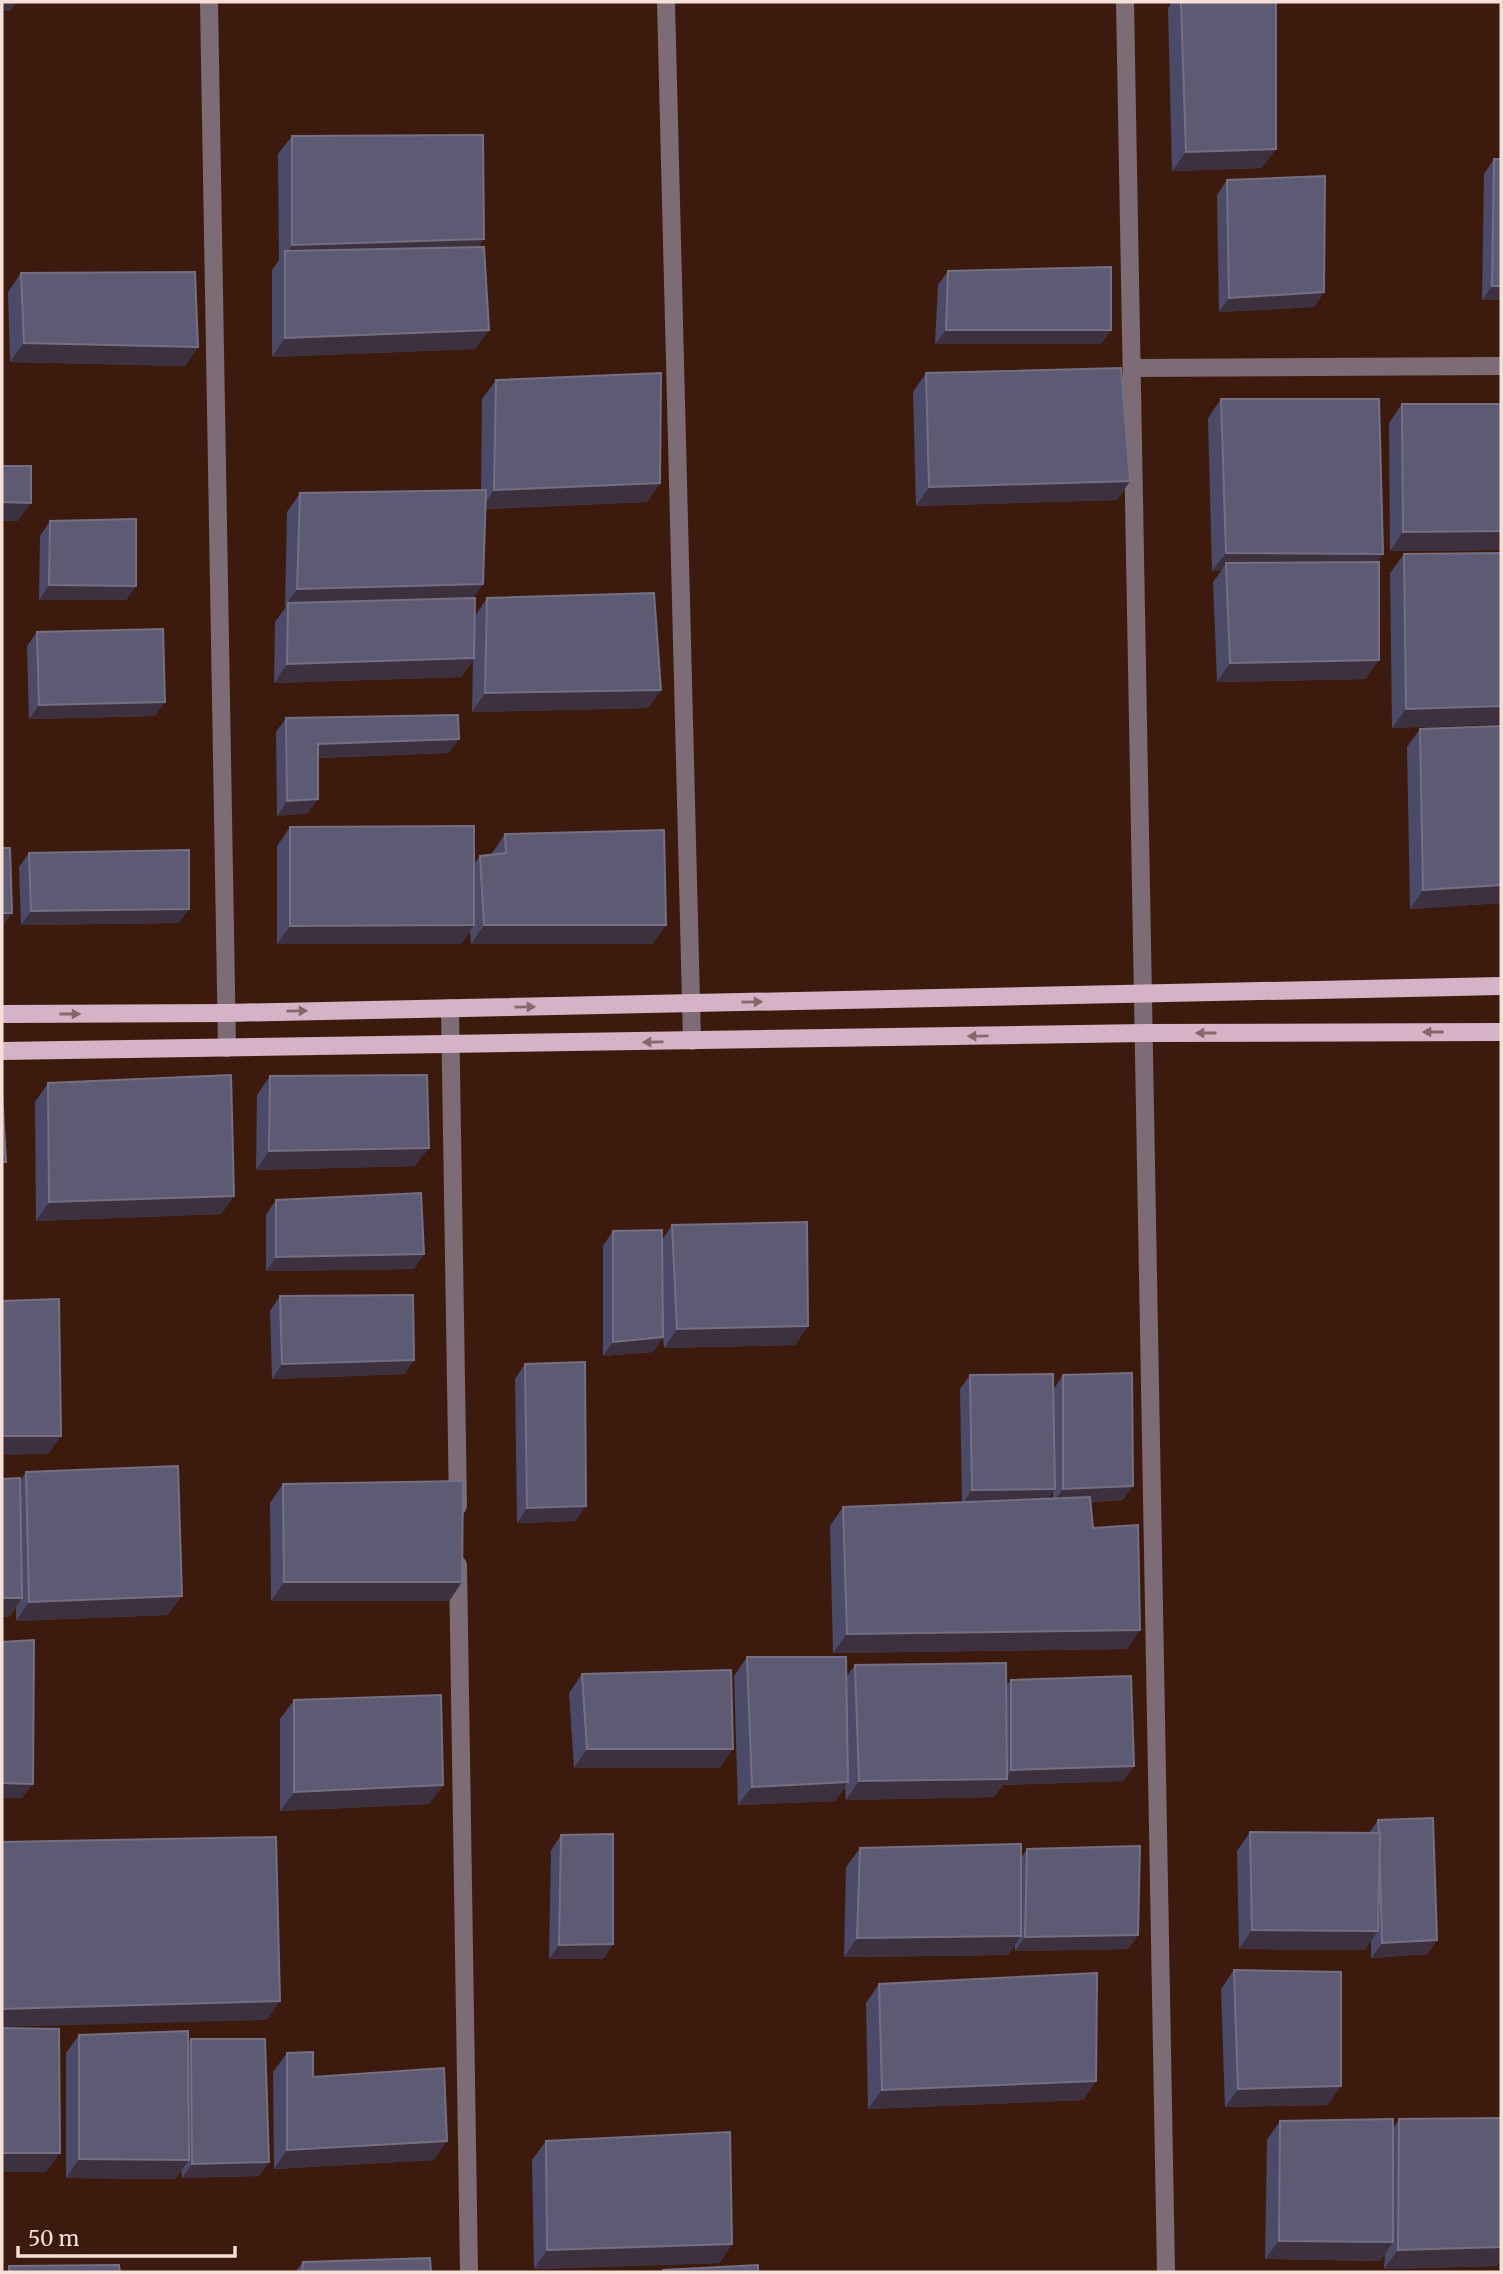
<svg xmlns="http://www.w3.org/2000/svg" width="1503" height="2274" font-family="Merriweather,serif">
<rect width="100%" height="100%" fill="#3c1b0e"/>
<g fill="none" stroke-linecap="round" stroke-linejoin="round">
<g stroke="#7d6c76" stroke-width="18">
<path d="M 209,2 L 227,1048"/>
<path d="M 666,2 L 692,1041"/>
<path d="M 1125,2 L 1166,2272"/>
<path d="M 1132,368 L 1501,366"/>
<path d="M 450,1008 L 458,1506"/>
<path d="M 458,1565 L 469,2272"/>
</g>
<g stroke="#d5b3c7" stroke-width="18">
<path d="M 2,1014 L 226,1013 L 1501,986"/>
<path d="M 2,1051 L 1145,1033 L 1501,1032"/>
</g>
</g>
<g fill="#4b4a68" fill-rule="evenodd">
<path d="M 1172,2 L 1276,2 L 1262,168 L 1172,171 L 1168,8 Z"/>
<path d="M 292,136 L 478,248 L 475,349 L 272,357 L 272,270 L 279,260 L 278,154 Z"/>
<path d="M 1494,159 L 1501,159 L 1501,300 L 1482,300 L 1484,174 Z"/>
<path d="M 1227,180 L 1324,292 L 1314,307 L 1219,312 L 1217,195 Z"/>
<path d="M 948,271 L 1111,330 L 1101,344 L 935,344 L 938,285 Z"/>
<path d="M 21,273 L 198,347 L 185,366 L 10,362 L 8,292 Z"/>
<path d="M 926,373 L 1130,481 L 1117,500 L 916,506 L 913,392 Z"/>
<path d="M 496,380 L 660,483 L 647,502 L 485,509 L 483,584 L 473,598 L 475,616 L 487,598 L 661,690 L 648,708 L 472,712 L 473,660 L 461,677 L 274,683 L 275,622 L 285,608 L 287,512 L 300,493 L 481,490 L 482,399 Z"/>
<path d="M 1221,399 L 1377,562 L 1366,679 L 1217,682 L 1213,582 L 1221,571 L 1212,571 L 1208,418 Z"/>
<path d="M 1402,404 L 1501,404 L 1501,550 L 1390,551 L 1389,423 Z"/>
<path d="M 50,521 L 136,586 L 126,600 L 39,600 L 40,536 Z"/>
<path d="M 1404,554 L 1501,724 L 1392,728 L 1390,573 Z"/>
<path d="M 37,632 L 155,716 L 29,719 L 27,646 Z"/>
<path d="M 286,718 L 449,753 L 318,758 L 308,813 L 277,816 L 276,732 Z"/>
<path d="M 1420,729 L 1501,903 L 1410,909 L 1407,747 Z"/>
<path d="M 290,827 L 474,864 L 480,856 L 492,855 L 492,853 L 505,834 L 666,925 L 652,944 L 471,944 L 470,931 L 461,944 L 277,944 L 277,846 Z"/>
<path d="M 29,853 L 179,923 L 21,925 L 19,867 Z"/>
<path d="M 270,1076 L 415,1166 L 256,1170 L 257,1095 Z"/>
<path d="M 48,1083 L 234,1196 L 221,1214 L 36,1221 L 35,1102 Z"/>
<path d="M 276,1200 L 424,1254 L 414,1269 L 266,1271 L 266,1215 Z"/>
<path d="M 672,1225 L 808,1326 L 795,1345 L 664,1348 L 663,1337 L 653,1352 L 603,1356 L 603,1246 L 613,1231 L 662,1240 Z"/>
<path d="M 280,1296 L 414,1360 L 404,1374 L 272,1379 L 270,1311 Z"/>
<path d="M 525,1364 L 576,1521 L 517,1523 L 515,1379 Z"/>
<path d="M 970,1375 L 1053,1390 L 1063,1375 L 1123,1500 L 1090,1502 L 1093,1528 L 1127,1649 L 833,1653 L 830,1526 L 843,1507 L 962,1502 L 960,1389 ZM 1053,1491 L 1053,1498 L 1048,1499 Z"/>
<path d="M 26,1472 L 168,1615 L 16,1621 L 16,1607 L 9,1617 L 2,1617 L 2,1479 L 20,1481 Z"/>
<path d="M 283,1484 L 462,1582 L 449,1601 L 271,1601 L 270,1503 Z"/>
<path d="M 747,1657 L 846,1677 L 855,1665 L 1006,1686 L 1011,1680 L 1134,1766 L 1123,1781 L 1003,1785 L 994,1797 L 846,1800 L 845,1787 L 835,1801 L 738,1805 L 734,1676 Z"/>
<path d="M 582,1674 L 720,1768 L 574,1768 L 569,1693 Z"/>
<path d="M 294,1700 L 443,1785 L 429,1804 L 280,1811 L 280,1719 Z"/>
<path d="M 1378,1820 L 1437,1940 L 1427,1954 L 1371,1958 L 1371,1941 L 1365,1950 L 1239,1949 L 1237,1851 L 1250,1832 L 1369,1833 Z"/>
<path d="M 561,1835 L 613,1944 L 603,1959 L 549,1959 L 551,1850 Z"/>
<path d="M 860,1848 L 1021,1858 L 1027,1849 L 1138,1935 L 1128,1949 L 1015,1951 L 1015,1945 L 1008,1955 L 844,1957 L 846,1867 Z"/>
<path d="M 1234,1970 L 1328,2105 L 1225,2107 L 1221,1989 Z"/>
<path d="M 879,1984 L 1096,2081 L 1083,2100 L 868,2109 L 866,2003 Z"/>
<path d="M 79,2035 L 188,2043 L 191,2039 L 269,2162 L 259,2176 L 182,2178 L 181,2170 L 175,2179 L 66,2178 L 66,2053 Z"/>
<path d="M 287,2053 L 313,2077 L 434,2160 L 274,2169 L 273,2072 Z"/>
<path d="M 1501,2118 L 1501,2260 L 1497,2266 L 1384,2269 L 1385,2254 L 1380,2261 L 1265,2259 L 1267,2140 L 1280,2121 L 1393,2129 L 1399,2119 Z"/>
<path d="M 546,2141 L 732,2244 L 719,2263 L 534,2269 L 532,2160 Z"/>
<path d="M 303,2262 L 431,2272 L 295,2272 Z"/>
</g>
<g fill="#3d313f">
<path d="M 2,2 L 17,2 L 10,11 L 2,11 Z"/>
<path d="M 1276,149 L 1262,168 L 1172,171 L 1186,152 Z"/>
<path d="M 484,239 L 471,258 L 285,256 L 292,245 Z"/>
<path d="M 1492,286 L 1501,286 L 1501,300 L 1482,300 Z"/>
<path d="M 1324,292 L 1314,307 L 1219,312 L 1229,298 Z"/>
<path d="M 489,330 L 475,349 L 272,357 L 285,338 Z"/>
<path d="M 946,330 L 1111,330 L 1101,344 L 935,344 Z"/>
<path d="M 24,343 L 198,347 L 185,366 L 10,362 Z"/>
<path d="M 1130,481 L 1117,500 L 916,506 L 929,487 Z"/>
<path d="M 660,483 L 647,502 L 481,509 L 494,490 Z"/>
<path d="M 2,502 L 31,503 L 18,521 L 2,521 Z"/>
<path d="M 1501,531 L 1501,550 L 1390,551 L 1403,532 Z"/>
<path d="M 1226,553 L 1383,554 L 1370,572 L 1226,563 L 1221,571 L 1212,571 Z"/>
<path d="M 483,584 L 470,603 L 288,603 L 284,608 L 297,589 Z"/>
<path d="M 49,585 L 136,586 L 126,600 L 39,600 Z"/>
<path d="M 474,658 L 461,677 L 274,683 L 287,664 Z"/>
<path d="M 1379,660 L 1366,679 L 1217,682 L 1230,663 Z"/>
<path d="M 661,690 L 648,708 L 472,712 L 485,693 Z"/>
<path d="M 165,702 L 155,716 L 29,719 L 39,705 Z"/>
<path d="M 1501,706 L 1501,724 L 1392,728 L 1406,709 Z"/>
<path d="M 459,739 L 449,753 L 308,758 L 318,744 Z"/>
<path d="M 318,799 L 308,813 L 277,816 L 287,801 Z"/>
<path d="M 1501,885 L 1501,903 L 1410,909 L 1423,890 Z"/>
<path d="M 189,909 L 179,923 L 21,925 L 31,911 Z"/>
<path d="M 2,913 L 12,913 L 2,927 Z"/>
<path d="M 474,925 L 461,944 L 277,944 L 290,926 Z"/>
<path d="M 484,925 L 666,925 L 652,944 L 471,944 Z"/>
<path d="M 429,1148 L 415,1166 L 256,1170 L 269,1151 Z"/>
<path d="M 234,1196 L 221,1214 L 36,1221 L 49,1202 Z"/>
<path d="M 424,1254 L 414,1269 L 266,1271 L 276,1257 Z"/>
<path d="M 808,1326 L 795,1345 L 664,1348 L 677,1329 Z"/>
<path d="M 663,1337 L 653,1352 L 603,1356 L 613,1342 Z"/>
<path d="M 414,1360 L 404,1374 L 272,1379 L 282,1364 Z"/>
<path d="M 2,1436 L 61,1436 L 48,1454 L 2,1455 Z"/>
<path d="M 1133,1486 L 1123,1500 L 1053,1503 L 1063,1489 Z"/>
<path d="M 1055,1489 L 1045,1503 L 962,1504 L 972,1490 Z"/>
<path d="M 586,1506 L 576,1521 L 517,1523 L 527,1508 Z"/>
<path d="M 284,1582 L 462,1582 L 449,1601 L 271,1601 Z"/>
<path d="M 182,1596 L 168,1615 L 16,1621 L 29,1602 Z"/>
<path d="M 2,1598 L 22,1598 L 9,1617 L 2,1617 Z"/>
<path d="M 1140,1630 L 1127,1649 L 833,1653 L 847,1634 Z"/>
<path d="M 587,1749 L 733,1749 L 720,1768 L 574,1768 Z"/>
<path d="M 1134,1766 L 1123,1781 L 1003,1785 L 994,1797 L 846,1800 L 859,1781 L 1005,1779 L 1011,1770 Z"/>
<path d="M 848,1782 L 835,1801 L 738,1805 L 752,1787 Z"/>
<path d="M 2,1783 L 33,1784 L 22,1798 L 2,1798 Z"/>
<path d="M 443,1785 L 429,1804 L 280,1811 L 294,1792 Z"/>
<path d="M 1252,1930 L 1378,1931 L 1365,1950 L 1239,1949 Z"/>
<path d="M 1138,1935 L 1128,1949 L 1015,1951 L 1025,1937 Z"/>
<path d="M 1021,1936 L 1008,1955 L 844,1957 L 857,1938 Z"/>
<path d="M 1437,1940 L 1427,1954 L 1371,1958 L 1382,1943 Z"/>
<path d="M 613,1944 L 603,1959 L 549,1959 L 559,1945 Z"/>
<path d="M 280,2001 L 267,2020 L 2,2027 L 2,2009 Z"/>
<path d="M 1096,2081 L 1083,2100 L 868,2109 L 882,2090 Z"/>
<path d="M 1341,2086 L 1328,2105 L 1225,2107 L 1238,2089 Z"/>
<path d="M 447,2141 L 434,2160 L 274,2169 L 287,2150 Z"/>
<path d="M 2,2153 L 60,2153 L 46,2172 L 2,2172 Z"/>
<path d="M 79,2159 L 189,2160 L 175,2179 L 66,2178 Z"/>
<path d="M 269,2162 L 259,2176 L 182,2178 L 192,2164 Z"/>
<path d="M 1279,2241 L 1393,2242 L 1380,2261 L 1265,2259 Z"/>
<path d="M 732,2244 L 719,2263 L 534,2269 L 547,2250 Z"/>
<path d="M 1501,2247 L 1501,2260 L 1497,2266 L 1384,2269 L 1398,2250 Z"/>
</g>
<g fill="#5d5a74" stroke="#756f83" stroke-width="2">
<path d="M 1181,2 L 1276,2 L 1276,149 L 1186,152 Z"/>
<path d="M 483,135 L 484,239 L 292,245 L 292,136 Z"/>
<path d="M 1494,159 L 1501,159 L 1501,286 L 1492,286 Z"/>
<path d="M 1325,176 L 1324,292 L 1229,298 L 1227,180 Z"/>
<path d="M 484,247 L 489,330 L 285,338 L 285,251 Z"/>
<path d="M 1111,267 L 1111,330 L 946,330 L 948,271 Z"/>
<path d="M 195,272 L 198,347 L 24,343 L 21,273 Z"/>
<path d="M 1121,368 L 1130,481 L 929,487 L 926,373 Z"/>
<path d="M 661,373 L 660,483 L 494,490 L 496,380 Z"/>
<path d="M 1221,399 L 1379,399 L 1383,554 L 1226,553 Z"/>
<path d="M 1402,404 L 1501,404 L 1501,531 L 1403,532 Z"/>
<path d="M 2,466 L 31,466 L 31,503 L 2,502 Z"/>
<path d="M 486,490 L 483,584 L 297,589 L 300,493 Z"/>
<path d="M 136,519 L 136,586 L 49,585 L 50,521 Z"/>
<path d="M 1501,553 L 1501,706 L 1406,709 L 1404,554 Z"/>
<path d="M 1379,562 L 1379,660 L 1230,663 L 1226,563 Z"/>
<path d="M 654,593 L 661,690 L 485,693 L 487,598 Z"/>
<path d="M 475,598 L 474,658 L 287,664 L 288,603 Z"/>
<path d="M 163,629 L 165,702 L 39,705 L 37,632 Z"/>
<path d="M 458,715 L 459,739 L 318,744 L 318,799 L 287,801 L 286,718 Z"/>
<path d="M 1501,726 L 1501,885 L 1423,890 L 1420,729 Z"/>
<path d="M 474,826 L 474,925 L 290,926 L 290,827 Z"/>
<path d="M 664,830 L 666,925 L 484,925 L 480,856 L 506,853 L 505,834 Z"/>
<path d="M 2,848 L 10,848 L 12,913 L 2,913 Z"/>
<path d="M 189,850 L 189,909 L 31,911 L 29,853 Z"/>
<path d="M 231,1075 L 234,1196 L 49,1202 L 48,1083 Z"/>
<path d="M 427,1075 L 429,1148 L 269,1151 L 270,1076 Z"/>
<path d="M 2,1090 L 6,1162 L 2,1162 Z"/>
<path d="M 421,1193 L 424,1254 L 276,1257 L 276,1200 Z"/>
<path d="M 807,1222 L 808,1326 L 677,1329 L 672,1225 Z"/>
<path d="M 662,1230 L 663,1337 L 613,1342 L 613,1231 Z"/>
<path d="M 413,1295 L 414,1360 L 282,1364 L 280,1296 Z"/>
<path d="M 59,1299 L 61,1436 L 2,1436 L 2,1301 Z"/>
<path d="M 585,1362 L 586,1506 L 527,1508 L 525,1364 Z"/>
<path d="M 1132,1373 L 1133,1486 L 1063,1489 L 1063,1375 Z"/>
<path d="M 1053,1374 L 1055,1489 L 972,1490 L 970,1375 Z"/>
<path d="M 178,1466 L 182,1596 L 29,1602 L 26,1472 Z"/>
<path d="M 20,1478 L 22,1598 L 2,1598 L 2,1479 Z"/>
<path d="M 463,1481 L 462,1582 L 284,1582 L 283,1484 Z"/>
<path d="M 1090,1497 L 1093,1528 L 1138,1525 L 1140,1630 L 847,1634 L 843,1507 Z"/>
<path d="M 34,1640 L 33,1784 L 2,1783 L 2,1642 Z"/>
<path d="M 747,1657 L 846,1657 L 848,1782 L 752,1787 Z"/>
<path d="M 1006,1663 L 1007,1779 L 859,1781 L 855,1665 Z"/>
<path d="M 731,1670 L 733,1749 L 587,1749 L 582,1674 Z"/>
<path d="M 1131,1676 L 1134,1766 L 1011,1770 L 1011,1680 Z"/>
<path d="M 441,1695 L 443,1785 L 294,1792 L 294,1700 Z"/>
<path d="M 1433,1818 L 1437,1940 L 1382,1943 L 1380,1868 L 1380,1833 L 1379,1833 L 1378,1820 Z"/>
<path d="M 1250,1832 L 1380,1833 L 1378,1931 L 1252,1930 Z"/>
<path d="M 613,1834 L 613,1944 L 559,1945 L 561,1835 Z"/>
<path d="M 276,1837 L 280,2001 L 2,2009 L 2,1842 Z"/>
<path d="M 1021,1844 L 1021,1936 L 857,1938 L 860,1848 Z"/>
<path d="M 1140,1846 L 1138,1935 L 1025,1937 L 1027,1849 Z"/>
<path d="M 1234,1970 L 1341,1972 L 1341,2086 L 1238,2089 Z"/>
<path d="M 1097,1973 L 1096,2081 L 882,2090 L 879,1984 Z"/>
<path d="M 2,2028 L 59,2029 L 60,2153 L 2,2153 Z"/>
<path d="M 188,2031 L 189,2160 L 79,2159 L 79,2035 Z"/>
<path d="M 191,2039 L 265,2039 L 269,2162 L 192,2164 Z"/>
<path d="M 313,2052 L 313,2077 L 444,2068 L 447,2141 L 287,2150 L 287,2053 Z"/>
<path d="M 1501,2118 L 1501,2247 L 1398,2250 L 1399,2119 Z"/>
<path d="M 1393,2119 L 1393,2242 L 1279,2241 L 1280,2121 Z"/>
<path d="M 730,2132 L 732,2244 L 547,2250 L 546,2141 Z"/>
<path d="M 430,2258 L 431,2272 L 302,2272 L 303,2262 Z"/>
<path d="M 119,2265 L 120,2272 L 9,2272 L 9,2266 Z"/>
<path d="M 758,2265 L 758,2272 L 663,2272 L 663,2270 Z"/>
</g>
<defs><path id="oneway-solid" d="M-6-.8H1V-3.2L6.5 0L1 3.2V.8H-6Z" transform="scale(1.75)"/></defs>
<g fill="#88676a">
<use href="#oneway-solid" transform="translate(752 1002) rotate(-1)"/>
<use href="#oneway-solid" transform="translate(525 1007) rotate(-1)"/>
<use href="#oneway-solid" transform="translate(297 1011) rotate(-1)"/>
<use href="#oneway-solid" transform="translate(70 1014)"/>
<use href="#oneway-solid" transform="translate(1433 1032) rotate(180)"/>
<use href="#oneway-solid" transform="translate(1206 1033) rotate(180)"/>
<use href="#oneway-solid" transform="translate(978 1036) rotate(179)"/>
<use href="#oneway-solid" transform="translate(653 1042) rotate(179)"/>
</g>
<rect width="1503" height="2274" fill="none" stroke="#f6dfd6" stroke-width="7"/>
<path d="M18 2246v10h217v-10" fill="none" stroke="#f6dfd6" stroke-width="3.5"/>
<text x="28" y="2246" font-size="21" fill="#f6dfd6" stroke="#3c1b0e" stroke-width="5" paint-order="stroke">50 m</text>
</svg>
